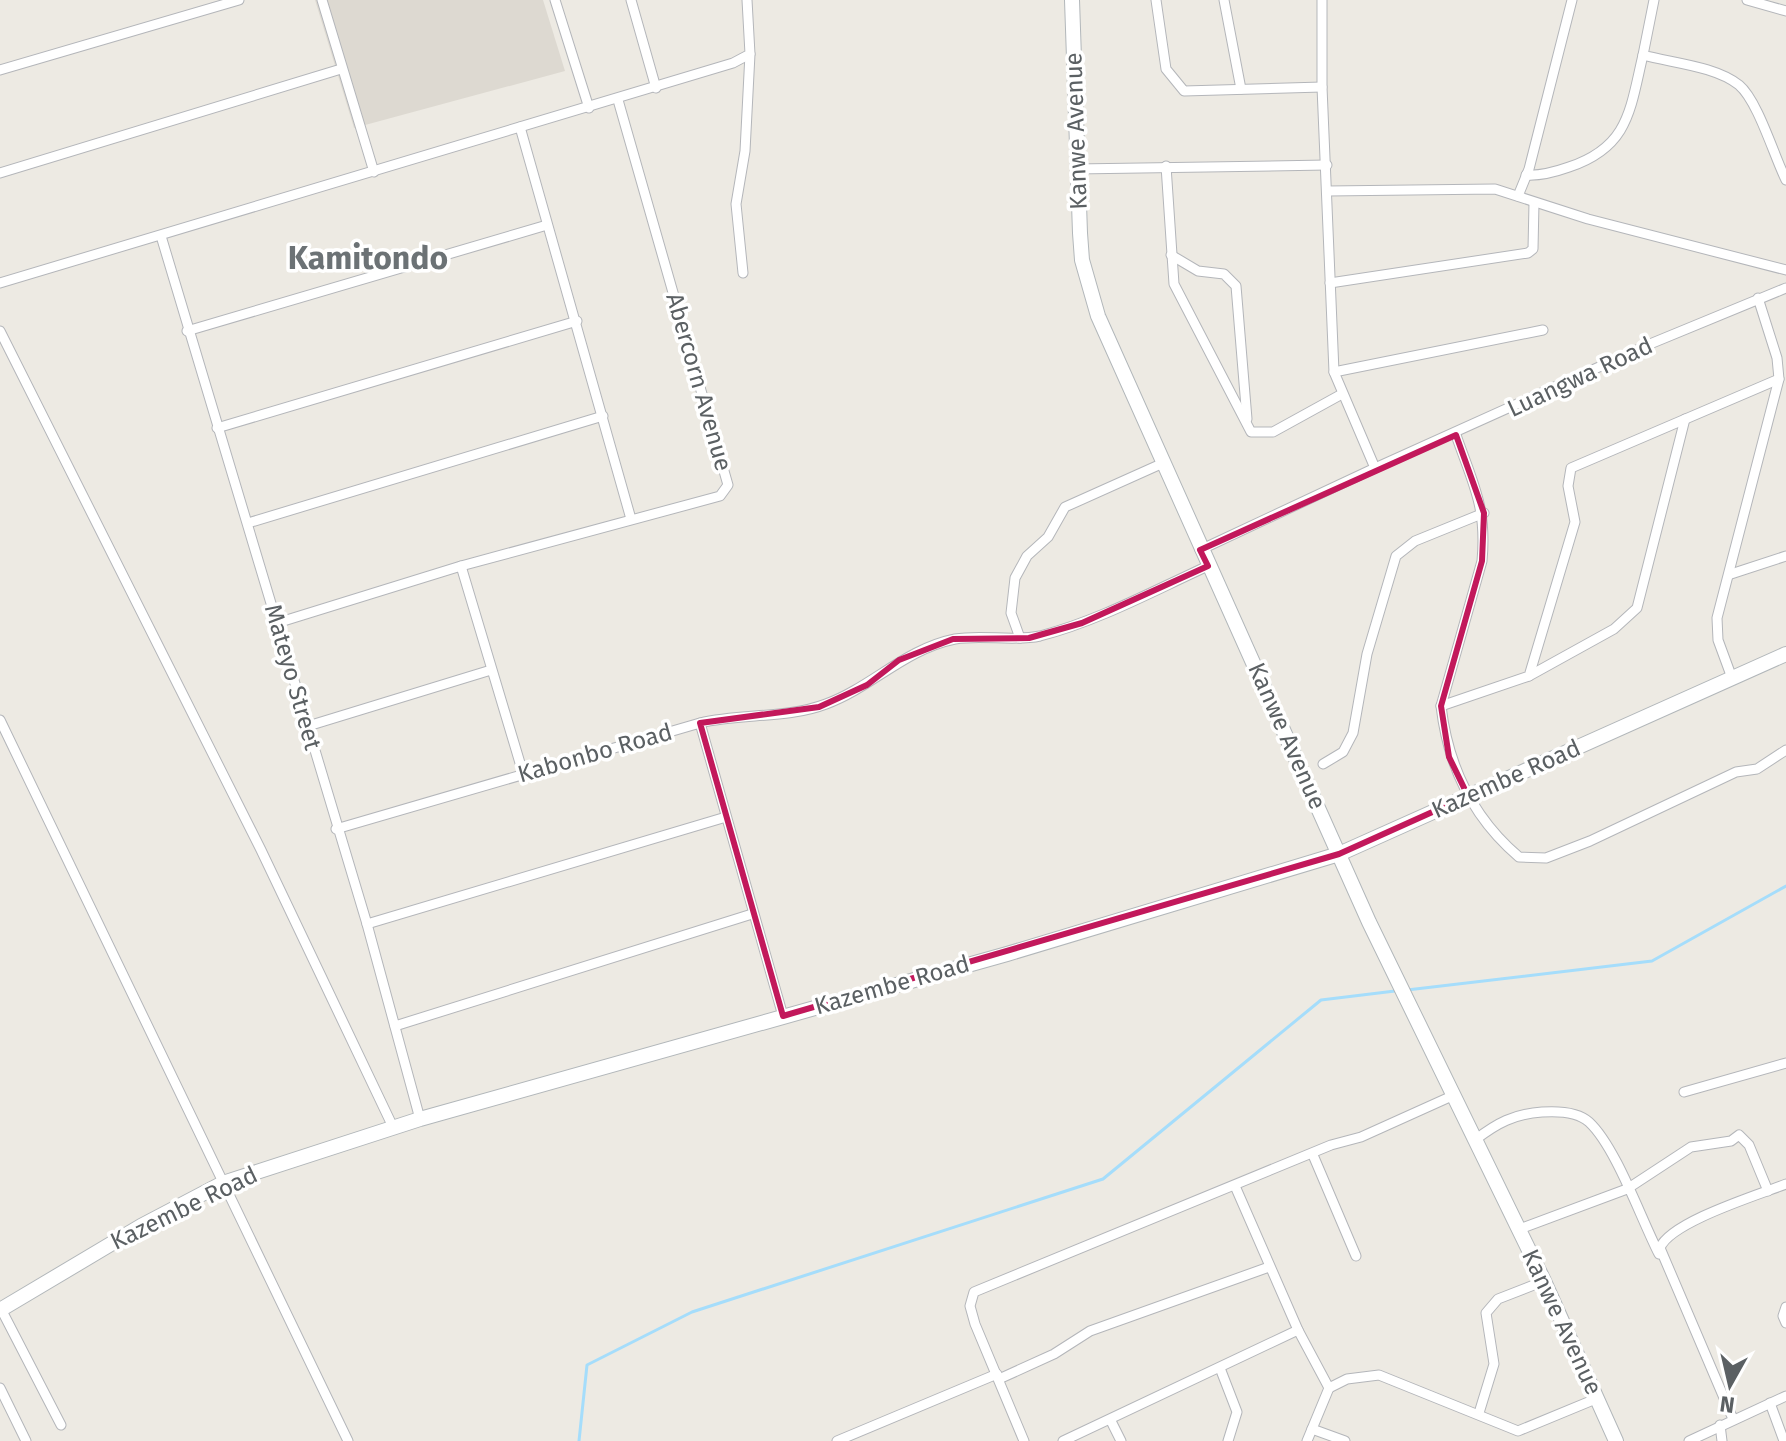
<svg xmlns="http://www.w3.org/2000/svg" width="1786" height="1441" font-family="'Fira Sans',sans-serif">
<rect width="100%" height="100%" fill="#edeae3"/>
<path fill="#ddd9d1" d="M 315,0 L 543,0 L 565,71 L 354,128 Z"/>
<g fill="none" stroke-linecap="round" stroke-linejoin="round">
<g stroke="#a5ddfb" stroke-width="3">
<path d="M 1407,990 L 1652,961 L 1786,886"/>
<path d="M 579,1441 L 587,1365 L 692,1312 L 1103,1179 L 1321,1000 L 1395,991"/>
</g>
<defs>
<g id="minor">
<path d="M 322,0 L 374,172"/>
<path d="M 555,0 L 589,108"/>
<path d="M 631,0 L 656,88"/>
<path d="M 1156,0 L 1166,69 L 1184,91 L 1322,87"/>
<path d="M 1224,0 L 1241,89"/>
<path d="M 1654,0 L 1643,55 C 1672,63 1715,66 1739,85 C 1758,101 1774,156 1786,180"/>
<path d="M 1747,0 L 1786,11"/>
<path d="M 0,70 L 239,0"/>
<path d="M 520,127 L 631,519"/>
<path d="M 1166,166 L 1174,284 L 1251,432 L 1273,432 L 1342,394"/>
<path d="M 1076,169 L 1327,165"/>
<path d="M 0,173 L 341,69"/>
<path d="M 1526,175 C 1541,176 1555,172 1569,167 C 1629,147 1630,110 1643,55"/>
<path d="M 1328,191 L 1495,189 L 1588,219 L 1786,270"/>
<path d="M 1518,196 L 1529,169 L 1572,0"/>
<path d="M 161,236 L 367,924 L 420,1119"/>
<path d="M 1171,255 L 1198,271 L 1224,274 L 1236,286 L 1247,419"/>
<path d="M 743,273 L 736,204 L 745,151 L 750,54"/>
<path d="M 0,283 L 733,63 L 750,54 L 747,0"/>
<path d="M 1330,283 L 1528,253 L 1533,249 L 1534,203"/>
<path d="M 0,331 L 261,850 L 393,1127"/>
<path d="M 187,331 L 547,225"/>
<path d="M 1334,372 L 1543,330"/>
<path d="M 1779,379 L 1571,468 L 1568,486 L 1575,522 L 1529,676 L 1441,706 C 1448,766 1472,817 1519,857 L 1546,858 L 1590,841 L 1736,772 L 1757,769 L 1786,750"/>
<path d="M 217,428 L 577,321"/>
<path d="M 1375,468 L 1650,344 L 1786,288"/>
<path d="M 248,523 L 603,416"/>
<path d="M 1200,550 L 1375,468 L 1334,372 L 1322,87 L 1322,0"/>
<path d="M 461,566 L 720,496 L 728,485 L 618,100"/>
<path d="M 1731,574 L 1786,556"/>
<path d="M 277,623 L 461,566 L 523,773"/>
<path d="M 1020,638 L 1011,613 L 1015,578 L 1027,556 L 1048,537 L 1065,507 L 1161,464"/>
<path d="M 1529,676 L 1614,629 L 1637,608 L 1685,419"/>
<path d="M 1732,678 L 1718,640 L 1717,618 L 1779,379 L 1777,358 L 1758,298"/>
<path d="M 1441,706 L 1482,561 C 1487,507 1473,484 1456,435"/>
<path d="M 0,720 L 348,1441"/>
<path d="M 700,723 C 740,713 787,719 826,704 C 872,687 905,649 955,639 C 983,634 1012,642 1040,636 C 1098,621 1153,591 1208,566"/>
<path d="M 308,726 L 491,670"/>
<path d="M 1323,764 L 1343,752 L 1353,733 L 1367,654 L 1396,556 L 1415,541 L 1484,513"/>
<path d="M 336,829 L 700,723 L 783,1016"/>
<path d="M 367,924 L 726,817"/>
<path d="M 395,1026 L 752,914"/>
<path d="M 1684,1092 L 1786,1063"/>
<path d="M 1475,1140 C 1497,1123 1514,1114 1542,1112 C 1557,1111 1577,1111 1589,1122 C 1616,1147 1641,1219 1659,1254"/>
<path d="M 1313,1155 L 1356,1256"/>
<path d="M 1235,1186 L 1298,1330"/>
<path d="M 1517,1230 L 1627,1189 L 1691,1147 L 1731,1141 L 1739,1135 L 1749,1145 L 1768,1191"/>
<path d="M 0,1307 L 61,1425"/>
<path d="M 1786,1307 L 1783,1316 L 1786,1323"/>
<path d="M 1220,1368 L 1237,1412 L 1228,1441"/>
<path d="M 999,1379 L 1054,1354 L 1090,1331 L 1269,1267"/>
<path d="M 0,1388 L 26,1441"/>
<path d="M 1770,1403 L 1784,1441"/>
<path d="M 1479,1413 L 1494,1364 L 1486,1313 L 1498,1299 L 1544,1281"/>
<path d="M 1733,1419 L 1660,1248 C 1670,1222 1758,1195 1786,1184"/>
<path d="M 1111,1421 L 1121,1441"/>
<path d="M 1720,1425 L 1722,1441"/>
<path d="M 1312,1429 L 1345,1441"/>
<path d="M 837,1441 L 997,1374"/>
<path d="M 1024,1441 L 975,1324 L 970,1306 L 974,1292 L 1331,1145 L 1361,1137 L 1452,1096"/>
<path d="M 1063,1441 L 1298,1330 L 1329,1388 L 1347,1379 L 1379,1375 L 1518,1431 L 1598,1398"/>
<path d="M 1307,1441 L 1329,1388"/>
<path d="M 1689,1441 L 1786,1396"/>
</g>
<g id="secondary">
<path d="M 1072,0 L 1080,233 L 1082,260 L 1098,316 L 1369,922 L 1544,1281 L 1616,1441"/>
<path d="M 0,1310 L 141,1226 L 223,1183 L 420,1119 L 1007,954 L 1339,854 L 1786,654"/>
</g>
</defs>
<use href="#minor" stroke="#b4b6ba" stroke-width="11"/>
<use href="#secondary" stroke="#b2b7ba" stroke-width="16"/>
<use href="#minor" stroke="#fff" stroke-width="9"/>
<use href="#secondary" stroke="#fff" stroke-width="14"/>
</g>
<path fill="none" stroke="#c2185b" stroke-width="6" stroke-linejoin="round" d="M 1456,435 L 1484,513 L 1482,561 L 1441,706 L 1449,757 L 1468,796 L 1339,854 L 783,1016 L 700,723 L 819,707 L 867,685 L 899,660 L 953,639 L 1029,638 L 1082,623 L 1208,566 L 1200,550 Z"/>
<g text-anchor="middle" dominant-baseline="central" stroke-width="7" stroke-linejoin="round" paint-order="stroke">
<g font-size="24" fill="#5b6063" stroke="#fff">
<text transform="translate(1076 131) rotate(-92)">Kanwe Avenue</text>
<text transform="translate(1580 377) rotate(-25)">Luangwa Road</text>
<text transform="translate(699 382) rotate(74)">Abercorn Avenue</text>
<text transform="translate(293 677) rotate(74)">Mateyo Street</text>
<text transform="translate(1287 736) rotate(66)">Kanwe Avenue</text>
<text transform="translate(595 753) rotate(-16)">Kabonbo Road</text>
<text transform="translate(1506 779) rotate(-24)">Kazembe Road</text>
<text transform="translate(892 985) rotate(-16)">Kazembe Road</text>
<text transform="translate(184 1208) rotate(-26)">Kazembe Road</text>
<text transform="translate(1562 1322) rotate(65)">Kanwe Avenue</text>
</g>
<g font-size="32" font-weight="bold" fill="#6c7275" stroke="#fff">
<text x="368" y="258">Kamitondo</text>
</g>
</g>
<g transform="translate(1730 1385) rotate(188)" stroke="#ffffff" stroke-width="6" paint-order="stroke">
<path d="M0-6L14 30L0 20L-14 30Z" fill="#5b6063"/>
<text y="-12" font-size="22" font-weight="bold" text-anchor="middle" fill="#5b6063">N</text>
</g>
</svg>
